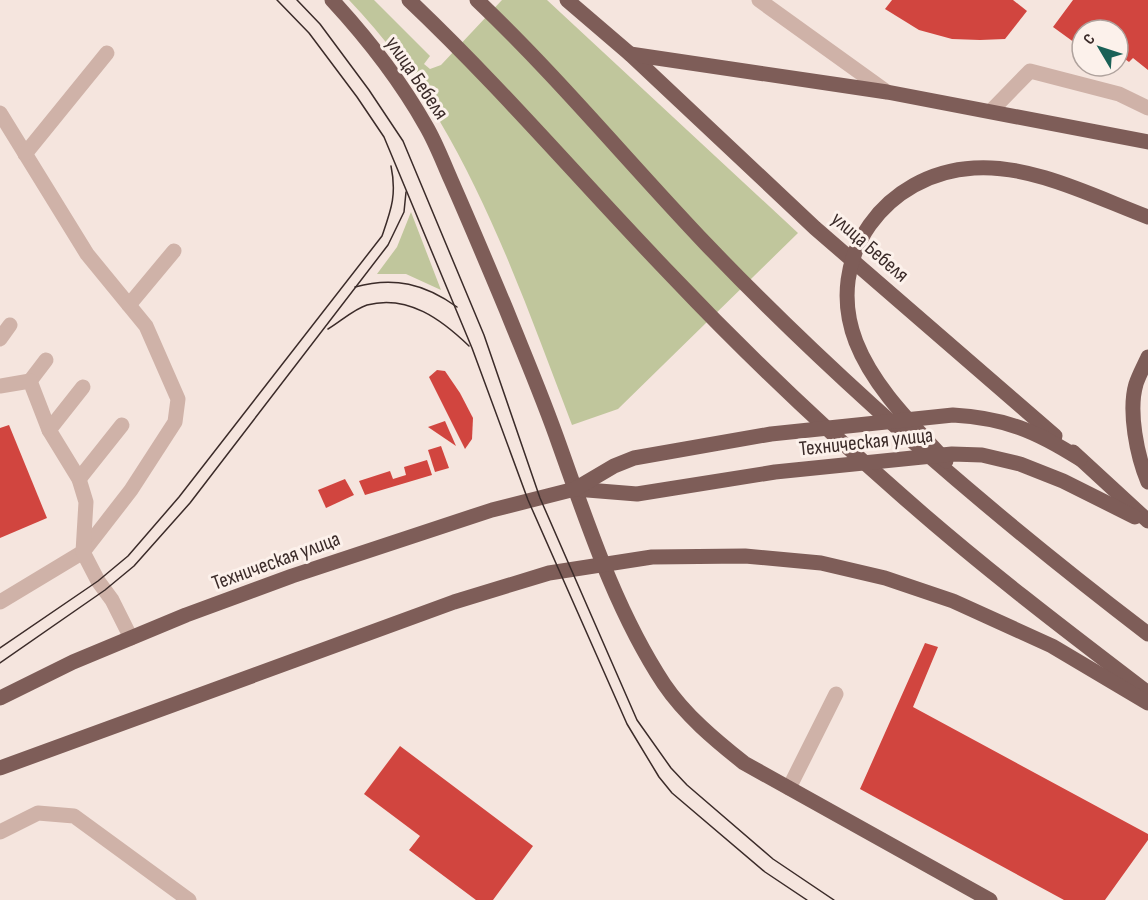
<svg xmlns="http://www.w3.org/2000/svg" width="1148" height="900" font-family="'Sofia Sans Condensed',sans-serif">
<rect width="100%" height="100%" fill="#f5e5de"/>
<g fill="#c0c69c">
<path d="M 349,0 L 374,0 L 430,56 L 424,64 L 430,69 L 441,65 L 502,0 L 547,0 L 798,233 L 618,409 L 572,425 C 515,276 462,117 349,0 Z"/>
<path d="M 411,212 L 441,290 L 406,274 L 377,274 L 397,247 Z"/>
</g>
<g fill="#d1453f">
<path d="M 892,0 L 1013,0 L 1027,11 L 1005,39 L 980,40 L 952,39 L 919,30 L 885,9 Z"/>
<path d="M 1073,0 L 1148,0 L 1148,70 L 1133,58 L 1129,62 L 1118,54 L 1118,30 L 1082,30 L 1082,48 L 1053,27 Z"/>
<path d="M 437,370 L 445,371 L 460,393 L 473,418 L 472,439 L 465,449 L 429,377 Z"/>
<path d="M 445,421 L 456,446 L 428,427 Z"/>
<path d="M 9,425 L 47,518 L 0,538 L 0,428 Z"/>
<path d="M 441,446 L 449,468 L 435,472 L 428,450 Z"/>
<path d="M 427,460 L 432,475 L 365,495 L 359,481 L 390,471 L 393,479 L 406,475 L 404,467 Z"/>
<path d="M 345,479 L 354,495 L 326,508 L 318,490 Z"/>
<path d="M 925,643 L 938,647 L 913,707 L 1148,834 L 1148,840 L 1105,900 L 1064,900 L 860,789 Z"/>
<path d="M 400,746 L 533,846 L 493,900 L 476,900 L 409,850 L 420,836 L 364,794 Z"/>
</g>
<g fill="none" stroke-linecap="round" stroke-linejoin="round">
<g stroke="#cfb2a8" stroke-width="15">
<path d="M 759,0 L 887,92"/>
<path d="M 991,111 L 1030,71 L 1119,94 L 1148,108"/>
<path d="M 0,113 L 87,254 L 146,326 L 178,399 L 175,422 L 131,490 L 83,552 L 0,602"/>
<path d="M 25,154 L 107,53"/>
<path d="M 129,305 L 174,251"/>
<path d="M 0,339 L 10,325"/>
<path d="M 30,381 L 46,360"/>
<path d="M 0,386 L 30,381 L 49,430 L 79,479 L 86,502 L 83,552 L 98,581 L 112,600 L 131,638"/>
<path d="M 49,430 L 83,387"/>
<path d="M 79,479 L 122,425"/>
<path d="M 789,788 L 836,694"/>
<path d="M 0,832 L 38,813 L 74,816 L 189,900"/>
</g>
<g stroke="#7e5d58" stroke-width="15">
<path d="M 332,0 C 368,39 400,80 426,126 C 436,143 443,162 451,180 C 470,223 488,266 506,309 C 524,354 543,398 559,444 C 588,525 616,611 664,684 C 685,715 715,740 744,763 L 990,900"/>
<path d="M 409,0 C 502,88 584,185 673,277 C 745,353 822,426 901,495 C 980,565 1064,629 1148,693"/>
<path d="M 477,0 C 558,77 629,163 706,244 C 842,386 991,514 1148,634"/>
<path d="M 567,0 L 630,54 L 815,228 L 1055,436"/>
<path d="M 630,54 L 887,92 L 1148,142"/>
<path d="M 1148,357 C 1144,366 1139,375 1136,384 C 1128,411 1137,456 1148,482"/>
<path d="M 1073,452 L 1148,521"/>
<path d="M 946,461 C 913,425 874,388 856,342 C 823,257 886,173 974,168 C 1031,164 1095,197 1148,217"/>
<path d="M 575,489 L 637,494 L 775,472 L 952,454 L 982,455 L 1020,464 L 1063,481 L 1135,517"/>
<path d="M 0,698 L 73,662 L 186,615 L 292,576 L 492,510 L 575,489 L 614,466 L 634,458 L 771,434 L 953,415 C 1005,418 1036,431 1080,459"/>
<path d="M 0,768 L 454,602 L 549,573 L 652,557 L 745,556 L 821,563 L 885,578 L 953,601 L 1052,646 L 1148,703"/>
</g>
<g stroke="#3b2b29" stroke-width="1.5">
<path d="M 277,0 L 309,33 L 357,97 L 384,137 L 472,348 L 528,500 L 627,724 L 659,777 L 672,793 L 765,872 L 807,900"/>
<path d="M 297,0 L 320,24 L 369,90 L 403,141 L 484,335 L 540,498 L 637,720 L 671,768 L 687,785 L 773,859 L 834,900"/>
<path d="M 355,287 C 394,276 425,284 457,307"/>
<path d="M 328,329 C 340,322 354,309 367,305 C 408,294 442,320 469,346"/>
<path d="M 0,648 L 98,581 L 128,556 L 179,497 L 382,236 C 391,210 397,195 391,166"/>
<path d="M 0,663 L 105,590 L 134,566 L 190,503 L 388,245 L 404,212 L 406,192"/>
</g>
</g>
<g text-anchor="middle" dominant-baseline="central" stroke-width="6" stroke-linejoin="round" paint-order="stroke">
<g font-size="21" fill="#3b2b29" stroke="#fcf1eb">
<text transform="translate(417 78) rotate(56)">улица Бебеля</text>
<text transform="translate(870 247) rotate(41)">улица Бебеля</text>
<text transform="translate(866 442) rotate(-6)">Техническая улица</text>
<text transform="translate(276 561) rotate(-20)">Техническая улица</text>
</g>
</g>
<g transform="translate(1100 48) rotate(309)"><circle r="28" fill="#fcf1eb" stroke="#afa29d" stroke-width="1.5"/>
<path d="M0-4.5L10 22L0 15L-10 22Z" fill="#1a6157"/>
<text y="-9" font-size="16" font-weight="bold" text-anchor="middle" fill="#3b2b29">С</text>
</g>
</svg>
